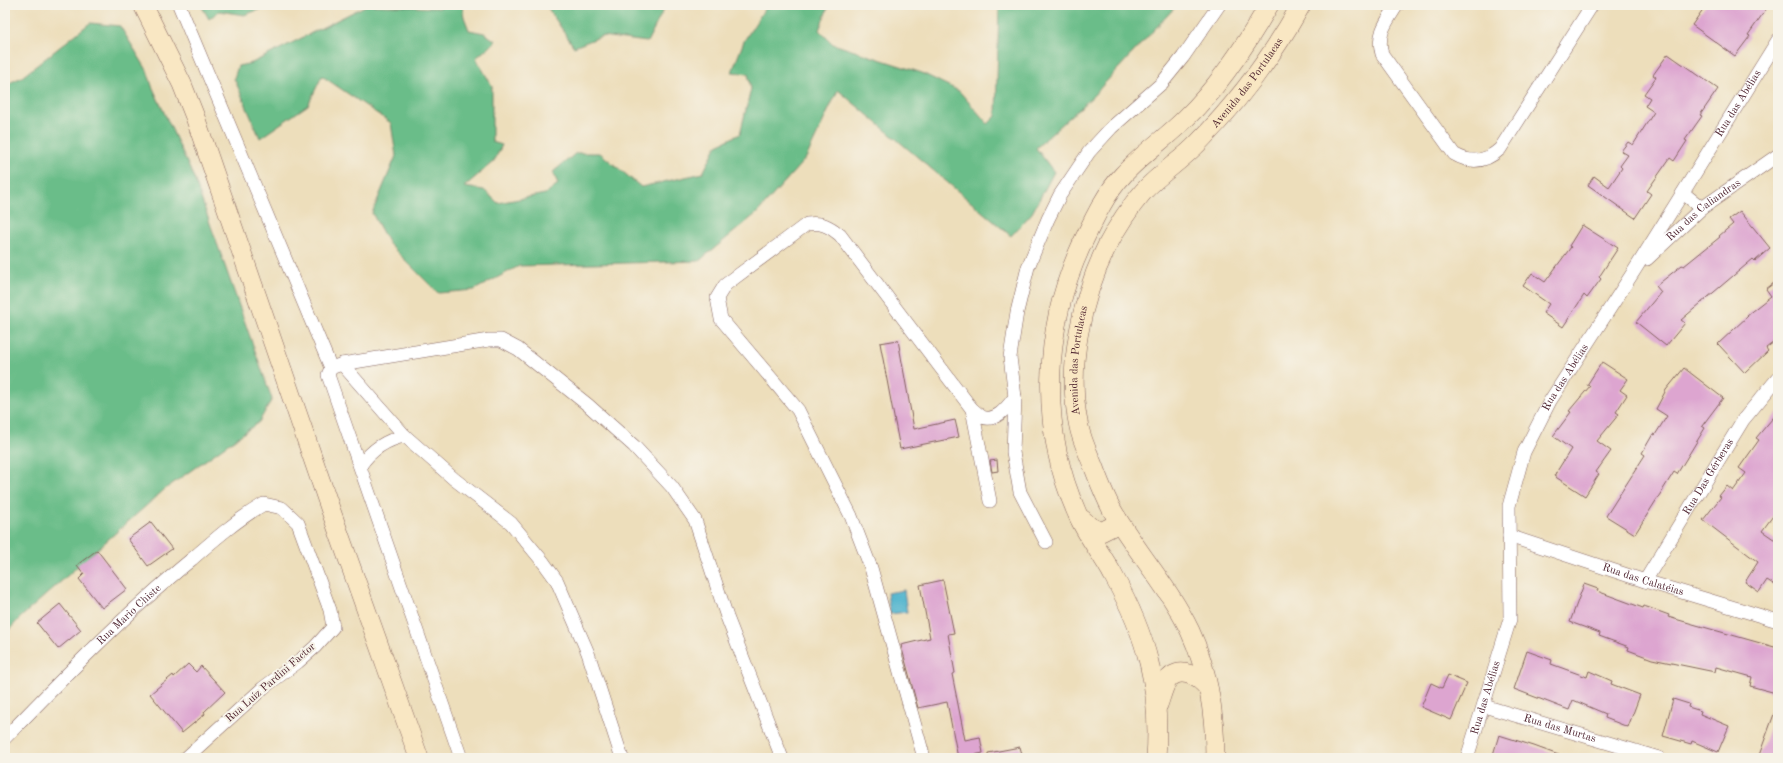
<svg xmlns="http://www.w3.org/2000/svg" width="1783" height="763" font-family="'Old Standard TT',serif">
<rect width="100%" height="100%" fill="#f7f3e8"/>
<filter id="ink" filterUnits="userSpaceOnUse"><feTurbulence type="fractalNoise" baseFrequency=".025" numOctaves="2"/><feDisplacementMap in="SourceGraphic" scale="8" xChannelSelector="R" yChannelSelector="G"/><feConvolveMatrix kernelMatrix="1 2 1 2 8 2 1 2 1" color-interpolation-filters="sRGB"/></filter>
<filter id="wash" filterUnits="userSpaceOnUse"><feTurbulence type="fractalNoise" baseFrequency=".012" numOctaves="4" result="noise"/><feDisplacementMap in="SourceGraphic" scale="16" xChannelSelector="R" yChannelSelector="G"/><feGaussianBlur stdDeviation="0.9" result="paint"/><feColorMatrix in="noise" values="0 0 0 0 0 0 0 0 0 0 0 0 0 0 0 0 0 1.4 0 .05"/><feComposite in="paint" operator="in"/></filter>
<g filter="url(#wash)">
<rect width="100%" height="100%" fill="#eddebb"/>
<g fill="#6bbd89" stroke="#5a6e5a">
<path d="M 201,5 L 272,5 L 244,15 L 219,11 L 209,19 Z"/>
<path d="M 367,5 L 439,8 L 445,5 L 462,5 L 464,17 L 469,30 L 484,33 L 496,41 L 476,58 L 492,86 L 492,142 L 502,145 L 494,161 L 464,187 L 484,190 L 498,203 L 545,194 L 558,184 L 553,172 L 576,153 L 600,153 L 641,187 L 703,173 L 717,145 L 740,134 L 751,89 L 748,74 L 732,72 L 744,41 L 767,5 L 829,5 L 819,30 L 833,44 L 922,73 L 959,91 L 988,124 L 996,116 L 999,5 L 1177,5 L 1092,97 L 1036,148 L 1054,172 L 1032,213 L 1011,236 L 838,90 L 806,158 L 757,213 L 699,261 L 519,266 L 474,290 L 438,293 L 389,244 L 372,213 L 396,156 L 391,123 L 322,76 L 308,105 L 260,138 L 234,78 L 238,66 L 252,63 Z"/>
<path d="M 546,5 L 666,5 L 647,42 L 602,36 L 574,47 Z"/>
<path d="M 90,23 L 120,26 L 147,70 L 152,86 L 194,178 L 272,399 L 259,422 L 165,489 L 21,617 L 5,634 L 5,85 L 22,77 Z"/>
</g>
<path fill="#4eb3cd" stroke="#4c697c" d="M 904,590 L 907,612 L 890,614 L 887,593 Z"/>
<g id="blocks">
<g fill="#dda5d0">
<path d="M 1706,5 L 1769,5 L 1748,35 L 1750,36 L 1735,56 L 1692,25 Z"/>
<path d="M 1668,54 L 1718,89 L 1700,115 L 1702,116 L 1685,140 L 1687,141 L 1674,161 L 1670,158 L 1647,191 L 1651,194 L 1635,218 L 1588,185 L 1594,176 L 1609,187 L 1622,168 L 1620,166 L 1628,155 L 1621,151 L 1628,142 L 1633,145 L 1654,112 L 1645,106 L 1650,98 L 1644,94 L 1656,77 L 1653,75 Z"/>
<path d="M 1740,211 L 1770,248 L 1755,261 L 1753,259 L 1681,320 L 1685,323 L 1666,346 L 1636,322 L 1661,292 L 1656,286 L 1682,265 L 1684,266 L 1720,237 L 1719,236 L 1733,224 L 1729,219 Z"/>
<path d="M 1582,225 L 1618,248 L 1599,277 L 1601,279 L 1587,298 L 1584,295 L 1563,327 L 1543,313 L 1549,304 L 1523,286 L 1532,273 L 1545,282 L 1571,247 L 1569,246 Z"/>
<path d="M 1778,280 L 1778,339 L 1766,348 L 1768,351 L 1745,373 L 1718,344 L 1748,316 L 1747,315 L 1771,296 L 1766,289 Z"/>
<path d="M 898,340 L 914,429 L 955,420 L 959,437 L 900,449 L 880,343 Z"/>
<path d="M 1602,362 L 1628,379 L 1620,390 L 1627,395 L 1616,412 L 1619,414 L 1597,441 L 1611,451 L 1596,472 L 1599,474 L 1585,496 L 1554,476 L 1571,449 L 1553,436 L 1571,412 L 1569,411 L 1590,386 L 1587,385 Z"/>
<path d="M 1684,368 L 1723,398 L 1702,426 L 1705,428 L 1677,474 L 1674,472 L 1635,534 L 1606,516 L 1645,455 L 1642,453 L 1653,434 L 1655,435 L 1667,416 L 1656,409 L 1666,390 Z"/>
<path d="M 1778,412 L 1778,509 L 1762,531 L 1778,542 L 1778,587 L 1767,580 L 1759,592 L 1745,582 L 1758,562 L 1703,520 L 1721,497 L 1719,496 L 1727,486 L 1733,491 L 1746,473 L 1739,468 L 1759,440 L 1756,438 Z"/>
<path d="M 997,460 L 998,471 L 992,472 L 990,461 Z"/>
<path d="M 151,522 L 172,549 L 148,566 L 128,539 Z"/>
<path d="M 97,550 L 127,589 L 102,608 L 79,579 L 84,574 L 77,565 Z"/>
<path d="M 943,580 L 954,633 L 948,634 L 955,673 L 952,674 L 965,740 L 980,737 L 983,753 L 960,758 L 958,758 L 947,702 L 918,708 L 901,645 L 930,638 L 920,585 Z"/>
<path d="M 1584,584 L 1598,589 L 1597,591 L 1643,608 L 1644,606 L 1669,615 L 1668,617 L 1778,648 L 1778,685 L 1776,693 L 1750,686 L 1752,677 L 1716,667 L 1715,672 L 1652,659 L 1628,650 L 1629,647 L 1599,636 L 1600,633 L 1570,622 Z"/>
<path d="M 60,604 L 81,630 L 58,649 L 37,623 Z"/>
<path d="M 1527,651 L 1552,660 L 1551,664 L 1587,677 L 1589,671 L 1612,681 L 1611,684 L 1640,695 L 1628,727 L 1605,718 L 1606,714 L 1573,700 L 1569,710 L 1514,689 Z"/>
<path d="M 188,664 L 196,672 L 201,666 L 225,692 L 204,712 L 205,714 L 182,733 L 150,694 L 173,675 L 174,677 Z"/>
<path d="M 1448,675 L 1467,683 L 1451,720 L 1421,707 L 1431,683 L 1442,688 Z"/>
<path d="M 1673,699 L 1689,704 L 1688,707 L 1701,711 L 1700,714 L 1729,726 L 1718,752 L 1692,741 L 1691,744 L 1663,736 Z"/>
<path d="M 1777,706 L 1778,706 L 1778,758 L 1758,758 Z"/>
<path d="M 1499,735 L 1534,746 L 1564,757 L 1564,758 L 1492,758 Z"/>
<path d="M 1020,747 L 1023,758 L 988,758 L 988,753 Z"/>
</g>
</g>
</g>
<g filter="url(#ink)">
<use href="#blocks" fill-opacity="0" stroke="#83625d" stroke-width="1"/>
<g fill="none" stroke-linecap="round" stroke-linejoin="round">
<defs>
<g id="street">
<path d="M 179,5 L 331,368"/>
<path d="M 1397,5 C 1387,21 1376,34 1382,54 L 1454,154 C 1471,164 1486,162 1500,149 L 1592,5"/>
<path d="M 1683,193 L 1702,208"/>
<path id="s1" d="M 1647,259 L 1702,208 L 1778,155"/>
<path d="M 342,364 L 405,436 L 454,479 L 511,523 L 544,563 L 557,581 L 588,653 L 622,758"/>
<path d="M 972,409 L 990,501"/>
<path d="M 360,466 C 371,450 385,440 405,436"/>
<path id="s2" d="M 1509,536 L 1645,581 L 1778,621"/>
<path d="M 1046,542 L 1020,492 L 1013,452 L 1015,397 L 1010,357 L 1017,312 L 1028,267 L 1048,219 L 1060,195 L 1089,152 L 1111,128 L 1162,83 L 1183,57 L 1219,5"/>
<path id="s3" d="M 1645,581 L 1743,420 L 1778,378"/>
<path id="s4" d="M 1484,706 L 1659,758"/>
<path id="s5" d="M 5,738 C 65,676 125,614 192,559 C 215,539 238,519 264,504 L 282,508 L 298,523 L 330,610 L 333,627 L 315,647 L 298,662 L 263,688 L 186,758"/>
<path d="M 461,758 L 328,375 L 331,368 L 342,364 L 489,340 L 501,340 L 518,349 L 588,405 L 634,446 L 672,487 L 695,520 L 727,617 L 782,758"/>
<path d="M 924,758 L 871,568 L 851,516 L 798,410 L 721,319 L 717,298 L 725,285 L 807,224 C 822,222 829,226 840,235 L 972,409 C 975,411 979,415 982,417 C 996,423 1008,406 1015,397"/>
<path id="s6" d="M 1467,758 L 1510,619 L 1509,506 L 1524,452 L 1550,401 L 1634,271 L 1778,40"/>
</g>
<g id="secondary">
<path d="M 143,5 L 182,84 L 195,117 L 331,511 L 419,758"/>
<path d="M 1082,519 L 1089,526 L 1101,532 L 1113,526 L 1117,518"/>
<path d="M 1158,705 C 1161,697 1163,688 1167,681 C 1179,664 1199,677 1208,688"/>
<path d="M 1156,758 C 1161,688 1147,636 1113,575 C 1102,554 1086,535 1077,513 C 1039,428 1043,328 1082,244 C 1093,221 1105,194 1123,175 C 1142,154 1166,138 1186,118 C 1219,86 1246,45 1269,5"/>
<path id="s7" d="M 1215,758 C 1215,716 1208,670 1190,631 C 1170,589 1139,555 1115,515 C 1106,500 1100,484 1094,468 C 1089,455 1082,441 1079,427 C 1066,369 1081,299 1107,246 C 1117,227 1129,208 1143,192 C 1159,174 1181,161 1198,143 C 1238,102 1273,55 1301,5"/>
</g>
</defs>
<use href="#street" stroke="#83625d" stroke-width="14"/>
<use href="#secondary" stroke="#83625d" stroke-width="20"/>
<use href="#street" stroke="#fff" stroke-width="13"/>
<use href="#secondary" stroke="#f9e7c3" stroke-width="19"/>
</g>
</g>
<g text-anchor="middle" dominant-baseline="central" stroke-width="4" stroke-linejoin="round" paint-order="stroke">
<g font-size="11" fill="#4a1f2b" stroke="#f7f3e8">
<text stroke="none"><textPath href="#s7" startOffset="767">Avenida das Portulacas</textPath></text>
<text stroke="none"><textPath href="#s6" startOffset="724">Rua das Abélias</textPath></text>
<text stroke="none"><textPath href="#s1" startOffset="75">Rua das Caliandras</textPath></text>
<text stroke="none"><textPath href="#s7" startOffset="431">Avenida das Portulacas</textPath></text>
<text stroke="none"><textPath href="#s6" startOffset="400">Rua das Abélias</textPath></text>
<text stroke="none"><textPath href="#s3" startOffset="122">Rua Das Gérberas</textPath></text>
<text stroke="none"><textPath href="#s2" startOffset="141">Rua das Calatéias</textPath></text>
<text stroke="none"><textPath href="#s5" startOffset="175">Rua Mario Chiste</textPath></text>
<text transform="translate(271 683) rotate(-41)">Rua Luiz Pardini Factor</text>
<text stroke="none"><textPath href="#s6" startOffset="63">Rua das Abélias</textPath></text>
<text stroke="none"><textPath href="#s4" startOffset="79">Rua das Murtas</textPath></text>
</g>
</g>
<rect width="1783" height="763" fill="none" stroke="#f7f3e8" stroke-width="20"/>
</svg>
